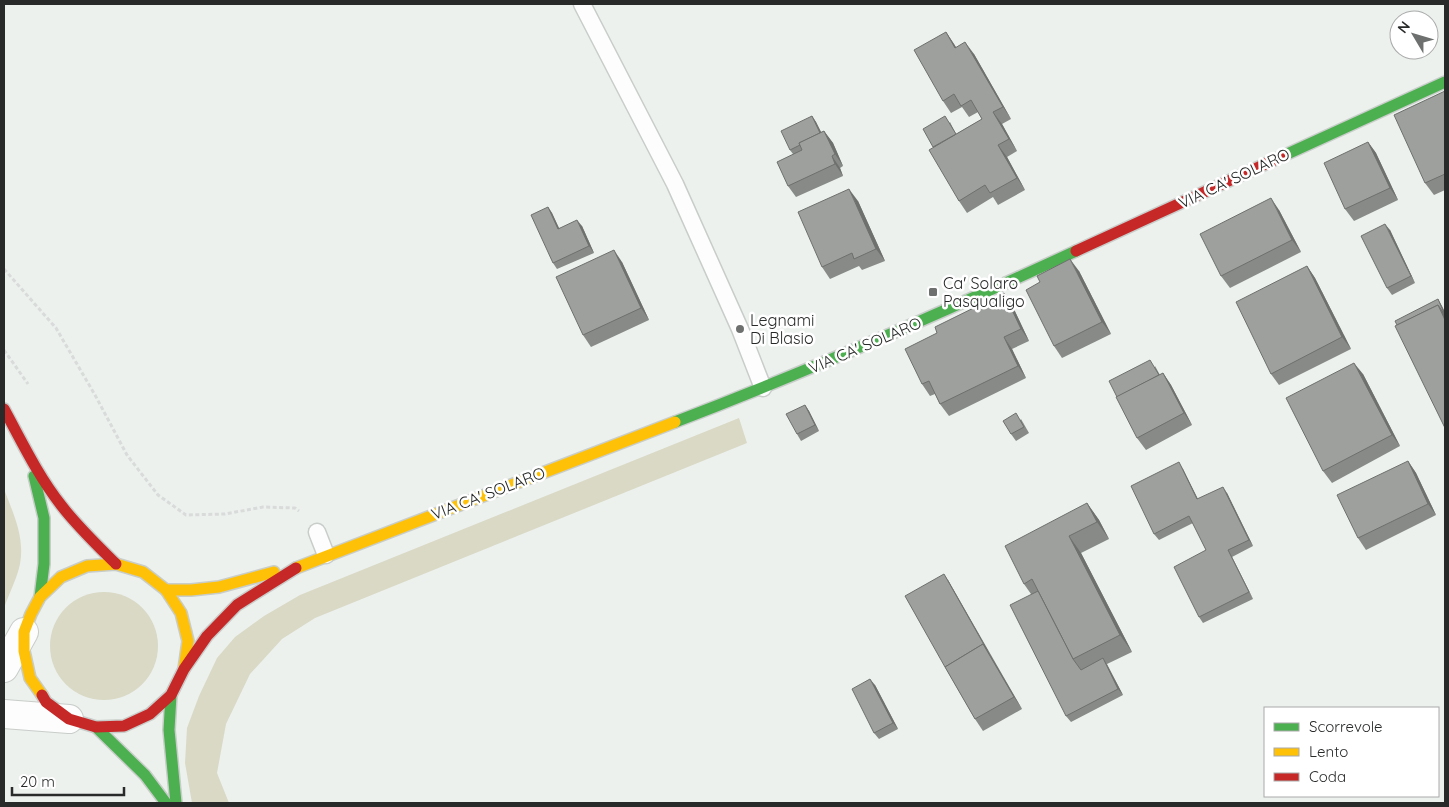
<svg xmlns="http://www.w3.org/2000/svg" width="1449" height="807" font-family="Quicksand,sans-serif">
<rect width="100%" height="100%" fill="#ecf1ee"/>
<g fill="#d9d9c5">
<path d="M 739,418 L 747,443 L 315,618 L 282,639 L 250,674 L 226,724 L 217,773 L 229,803 L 192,803 L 185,763 L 187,728 L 199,696 L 217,658 L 235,637 L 264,616 L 300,595 Z"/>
<path d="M 4,489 C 13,513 25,537 20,564 C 17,579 9,593 4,608 Z"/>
<circle cx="104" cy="646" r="54"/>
</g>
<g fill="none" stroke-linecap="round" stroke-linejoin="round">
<defs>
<g id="lane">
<path d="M 582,4 L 675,184 L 740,329 L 763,388"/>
<path d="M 317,532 L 326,555"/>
</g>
<g id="street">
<path d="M 4,668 L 24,632"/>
<path d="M 4,714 L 69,719"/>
</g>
<g id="fast">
<path d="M 1285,155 L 1445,82"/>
<path d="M 675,422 C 811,370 944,312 1076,251"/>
<path d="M 34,476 L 44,518 L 44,564 L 40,597"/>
<path d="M 171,695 L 169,730 L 176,803"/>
<path d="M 96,727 L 145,775 L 166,803"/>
</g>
<g id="slow">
<path d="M 296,568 L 675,422"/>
<path d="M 166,590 L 191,590 L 219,587 L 274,572"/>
<path d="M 42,695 L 30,678 L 24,651 L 24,632 L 31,614 L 40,597 L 61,577 L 87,566 L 116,564 L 143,572 L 166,590 L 181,613 L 188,641 L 184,669"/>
</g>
<g id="jam">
<path d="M 1076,251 L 1285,155"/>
<path d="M 4,409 C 22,442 38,476 61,505 C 77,526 97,545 116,564"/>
<path d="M 42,695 L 46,702 L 69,719 L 96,727 L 124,726 L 150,714 L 171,695 L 184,669 L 207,636 L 237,605 L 296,568"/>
</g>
</defs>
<use href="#lane" stroke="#c9cdca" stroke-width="19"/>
<use href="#street" stroke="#c9cdca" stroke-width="30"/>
<use href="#fast" stroke="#c9cdca" stroke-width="14"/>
<use href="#slow" stroke="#c9cdca" stroke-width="14"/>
<use href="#jam" stroke="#c9cdca" stroke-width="14"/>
<g stroke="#d9dada" stroke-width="3" stroke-dasharray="4 2.5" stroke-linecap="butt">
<path d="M 4,269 L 56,328 L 95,395 L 127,455 L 158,495 L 186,515 L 225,514 L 263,507 L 295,508 L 299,511"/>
<path d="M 4,350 L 28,384"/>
</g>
<use href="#lane" stroke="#fcfdfc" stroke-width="16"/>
<use href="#street" stroke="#fcfdfc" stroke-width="28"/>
<use href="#fast" stroke="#4caf50" stroke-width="11"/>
<use href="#slow" stroke="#ffc107" stroke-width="11"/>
<use href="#jam" stroke="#c62828" stroke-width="11"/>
</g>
<g fill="#878a87">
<path d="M 946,32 L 956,47 L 974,54 L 1011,119 L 1002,124 L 1017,151 L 1007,157 L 1025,190 L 998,205 L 993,197 L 967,213 L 959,201 L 933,147 L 950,122 L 956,134 L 982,119 L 978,112 L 969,117 L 962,107 L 951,113 L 943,101 Z"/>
<path d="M 1445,91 L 1445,190 L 1434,195 L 1425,183 Z"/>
<path d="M 812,116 L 816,122 L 821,132 L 824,131 L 833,143 L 843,166 L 840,168 L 843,176 L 796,197 L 788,186 L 793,154 L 790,150 Z"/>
<path d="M 1368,142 L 1376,153 L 1398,200 L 1354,221 L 1345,209 Z"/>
<path d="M 858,201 L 885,261 L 862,270 L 859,266 L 830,279 L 822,267 Z"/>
<path d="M 548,207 L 552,213 L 559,228 L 582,226 L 594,253 L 557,269 L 553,263 Z"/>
<path d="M 1279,210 L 1301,252 L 1230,288 L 1221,276 Z"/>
<path d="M 1390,230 L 1415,283 L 1392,295 L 1387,288 Z"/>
<path d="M 622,262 L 649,320 L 591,347 L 583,335 Z"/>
<path d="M 1307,266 L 1315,278 L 1351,349 L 1279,385 L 1271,374 Z"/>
<path d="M 1079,271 L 1111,334 L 1062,358 L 1054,346 Z"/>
<path d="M 1004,293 L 1012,305 L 1029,341 L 1012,349 L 1026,378 L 949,416 L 940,404 L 935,394 L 930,396 L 922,384 L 937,333 Z"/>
<path d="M 1155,366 L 1160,375 L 1163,373 L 1171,385 L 1192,425 L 1146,450 L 1137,438 Z"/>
<path d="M 1363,374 L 1400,446 L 1332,483 L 1323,471 Z"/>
<path d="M 805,405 L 809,411 L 819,431 L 801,441 L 797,434 Z"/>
<path d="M 1021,419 L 1029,433 L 1016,441 L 1011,434 Z"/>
<path d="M 1408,461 L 1416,473 L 1436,515 L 1366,550 L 1358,538 Z"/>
<path d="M 1183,469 L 1198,499 L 1227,493 L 1253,546 L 1232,557 L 1253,599 L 1203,623 L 1199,617 L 1206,550 L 1193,523 L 1159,540 L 1154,534 Z"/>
<path d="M 1087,503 L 1099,520 L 1109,539 L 1081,553 L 1132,652 L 1107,664 L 1123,695 L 1071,722 L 1066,716 L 1031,594 L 1024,584 Z"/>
<path d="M 948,580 L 1022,709 L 983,731 L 975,719 L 945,667 Z"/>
<path d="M 875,685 L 898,729 L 879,739 L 874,733 Z"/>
</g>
<g fill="#6e706e">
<path d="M 946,32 L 954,44 L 963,60 L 955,48 Z"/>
<path d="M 965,42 L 974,54 L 1011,119 L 1003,107 Z"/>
<path d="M 993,112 L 1002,124 L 1017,151 L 1009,139 Z"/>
<path d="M 812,116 L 816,122 L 825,140 L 821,134 Z"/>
<path d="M 824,131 L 833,143 L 843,166 L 835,154 Z"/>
<path d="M 1368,142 L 1376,153 L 1398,200 L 1390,188 Z"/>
<path d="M 998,145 L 1007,157 L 1025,190 L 1017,178 Z"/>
<path d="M 832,156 L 840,168 L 843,176 L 835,164 Z"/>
<path d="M 849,189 L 858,201 L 885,261 L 876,249 Z"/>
<path d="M 1271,198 L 1279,210 L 1301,252 L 1292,240 Z"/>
<path d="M 548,207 L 552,213 L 562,235 L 558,229 Z"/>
<path d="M 577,220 L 582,226 L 594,253 L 589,246 Z"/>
<path d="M 1385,224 L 1390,230 L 1415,283 L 1411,276 Z"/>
<path d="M 614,250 L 622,262 L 649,320 L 641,308 Z"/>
<path d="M 1070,259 L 1079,271 L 1111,334 L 1102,322 Z"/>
<path d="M 1307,266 L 1315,278 L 1351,349 L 1342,337 Z"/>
<path d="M 1004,293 L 1012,305 L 1029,341 L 1021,329 Z"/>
<path d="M 1438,299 L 1442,306 L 1445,312 L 1445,320 L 1438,305 Z"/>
<path d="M 1004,337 L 1012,349 L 1026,378 L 1018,366 Z"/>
<path d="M 1354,363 L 1363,374 L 1400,446 L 1392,435 Z"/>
<path d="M 1163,373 L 1171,385 L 1192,425 L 1184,413 Z"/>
<path d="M 805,405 L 809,411 L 819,431 L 815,425 Z"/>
<path d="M 1408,461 L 1416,473 L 1436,515 L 1428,504 Z"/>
<path d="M 1179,462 L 1183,469 L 1201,506 L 1197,499 Z"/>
<path d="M 1223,487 L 1227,493 L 1253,546 L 1249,540 Z"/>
<path d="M 1087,503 L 1099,520 L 1109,539 L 1097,522 Z"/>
<path d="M 1069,536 L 1081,553 L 1132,652 L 1120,635 Z"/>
<path d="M 1228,550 L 1232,557 L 1253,599 L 1249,592 Z"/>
<path d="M 944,574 L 948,580 L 991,656 L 987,650 Z"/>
<path d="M 983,644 L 991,656 L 1022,709 L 1014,697 Z"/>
<path d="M 1103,658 L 1107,665 L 1123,695 L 1118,689 Z"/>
<path d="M 870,679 L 875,685 L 898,729 L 893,723 Z"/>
</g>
<g fill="#9da09d" stroke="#6e706e">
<path d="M 946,32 L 955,48 L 965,42 L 1003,107 L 993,112 L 1009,139 L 998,145 L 1017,178 L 990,193 L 985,185 L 959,201 L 929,150 L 982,119 L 971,100 L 961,106 L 954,94 L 943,101 L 914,50 Z"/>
<path d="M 1445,91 L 1445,174 L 1425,183 L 1394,115 Z"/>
<path d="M 812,116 L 820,133 L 799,143 L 800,145 L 790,150 L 781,131 Z"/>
<path d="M 945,116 L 956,134 L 933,147 L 923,129 Z"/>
<path d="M 824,131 L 835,154 L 832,156 L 835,164 L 788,186 L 777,162 L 802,150 L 799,143 Z"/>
<path d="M 1368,142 L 1390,188 L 1345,209 L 1324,163 Z"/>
<path d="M 849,189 L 876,249 L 854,259 L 852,253 L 822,267 L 798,212 Z"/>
<path d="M 1271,198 L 1292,240 L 1221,276 L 1200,234 Z"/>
<path d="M 548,207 L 558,229 L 577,220 L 589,246 L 553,263 L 531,215 Z"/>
<path d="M 1385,224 L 1411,276 L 1387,288 L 1361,236 Z"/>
<path d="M 614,250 L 641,308 L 583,335 L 556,277 Z"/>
<path d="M 1070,259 L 1102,322 L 1054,346 L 1026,290 L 1040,282 L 1037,276 Z"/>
<path d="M 1307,266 L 1342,337 L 1271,374 L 1236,302 Z"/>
<path d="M 1004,293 L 1021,329 L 1004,337 L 1018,366 L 940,404 L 929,381 L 922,384 L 905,349 L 937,333 L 935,327 Z"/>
<path d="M 1438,299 L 1445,315 L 1438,305 L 1397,325 L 1395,321 Z"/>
<path d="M 1438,305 L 1445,320 L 1445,428 L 1395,326 Z"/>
<path d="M 1150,360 L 1159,375 L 1117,397 L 1109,381 Z"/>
<path d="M 1354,363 L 1392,435 L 1323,471 L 1286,398 Z"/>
<path d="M 1163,373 L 1184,413 L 1137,438 L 1116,397 Z"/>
<path d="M 805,405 L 815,425 L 797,434 L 786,414 Z"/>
<path d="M 1016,413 L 1024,427 L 1011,434 L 1003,421 Z"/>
<path d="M 1408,461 L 1428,504 L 1358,538 L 1337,495 Z"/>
<path d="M 1179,462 L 1197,499 L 1223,487 L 1249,540 L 1228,550 L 1249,592 L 1199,617 L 1174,567 L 1206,550 L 1189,516 L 1154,534 L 1131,486 Z"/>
<path d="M 1087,503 L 1097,522 L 1069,536 L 1120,635 L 1073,659 L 1032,579 L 1024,584 L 1005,546 Z"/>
<path d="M 944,574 L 987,650 L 983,644 L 945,667 L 905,596 Z"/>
<path d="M 1038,591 L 1073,659 L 1081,670 L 1103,658 L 1118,689 L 1066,716 L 1010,605 Z"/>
<path d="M 983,644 L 1014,697 L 975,719 L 945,667 Z"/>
<path d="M 870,679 L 893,723 L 874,733 L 852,689 Z"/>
</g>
<g fill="#6d706e" stroke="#fff" stroke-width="2">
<rect x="928" y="287" width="10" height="10" rx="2.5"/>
<circle cx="740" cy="329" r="5"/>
</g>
<g text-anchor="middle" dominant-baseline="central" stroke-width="5" stroke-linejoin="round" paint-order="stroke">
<g font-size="16" fill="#282a29" stroke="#fff">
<text transform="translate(1234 178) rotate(-25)">VIA CA' SOLARO</text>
<text transform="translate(865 345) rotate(-23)">VIA CA' SOLARO</text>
<text transform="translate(488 493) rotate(-21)">VIA CA' SOLARO</text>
</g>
<g font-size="16" fill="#282a29" stroke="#fff" text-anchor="start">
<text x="943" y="283">Ca' Solaro<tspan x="943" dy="18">Pasqualigo</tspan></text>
<text x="750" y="320">Legnami<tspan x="750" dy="18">Di Blasio</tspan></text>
</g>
</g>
<rect width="1449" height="807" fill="none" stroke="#282a29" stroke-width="10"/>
<rect x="1264" y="707" width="175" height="90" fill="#ffffff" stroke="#a9aaa9"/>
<rect x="1274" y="723" width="25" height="8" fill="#4caf50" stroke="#a9aaa9"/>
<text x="1309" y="732" font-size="15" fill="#282a29">Scorrevole</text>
<rect x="1274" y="748" width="25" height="8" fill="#ffc107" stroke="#a9aaa9"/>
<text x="1309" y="757" font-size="15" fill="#282a29">Lento</text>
<rect x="1274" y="773" width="25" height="8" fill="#c62828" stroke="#a9aaa9"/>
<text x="1309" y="782" font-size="15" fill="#282a29">Coda</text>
<g transform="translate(1414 35) rotate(308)"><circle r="24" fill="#ffffff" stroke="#a9aaa9"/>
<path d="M0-4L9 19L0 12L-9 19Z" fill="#6d706e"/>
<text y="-8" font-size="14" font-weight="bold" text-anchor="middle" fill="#282a29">N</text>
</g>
<path d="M12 787v8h112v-8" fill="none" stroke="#282a29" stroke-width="2.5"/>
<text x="20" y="787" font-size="15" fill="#282a29" stroke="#ffffff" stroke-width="4" paint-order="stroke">20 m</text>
</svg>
